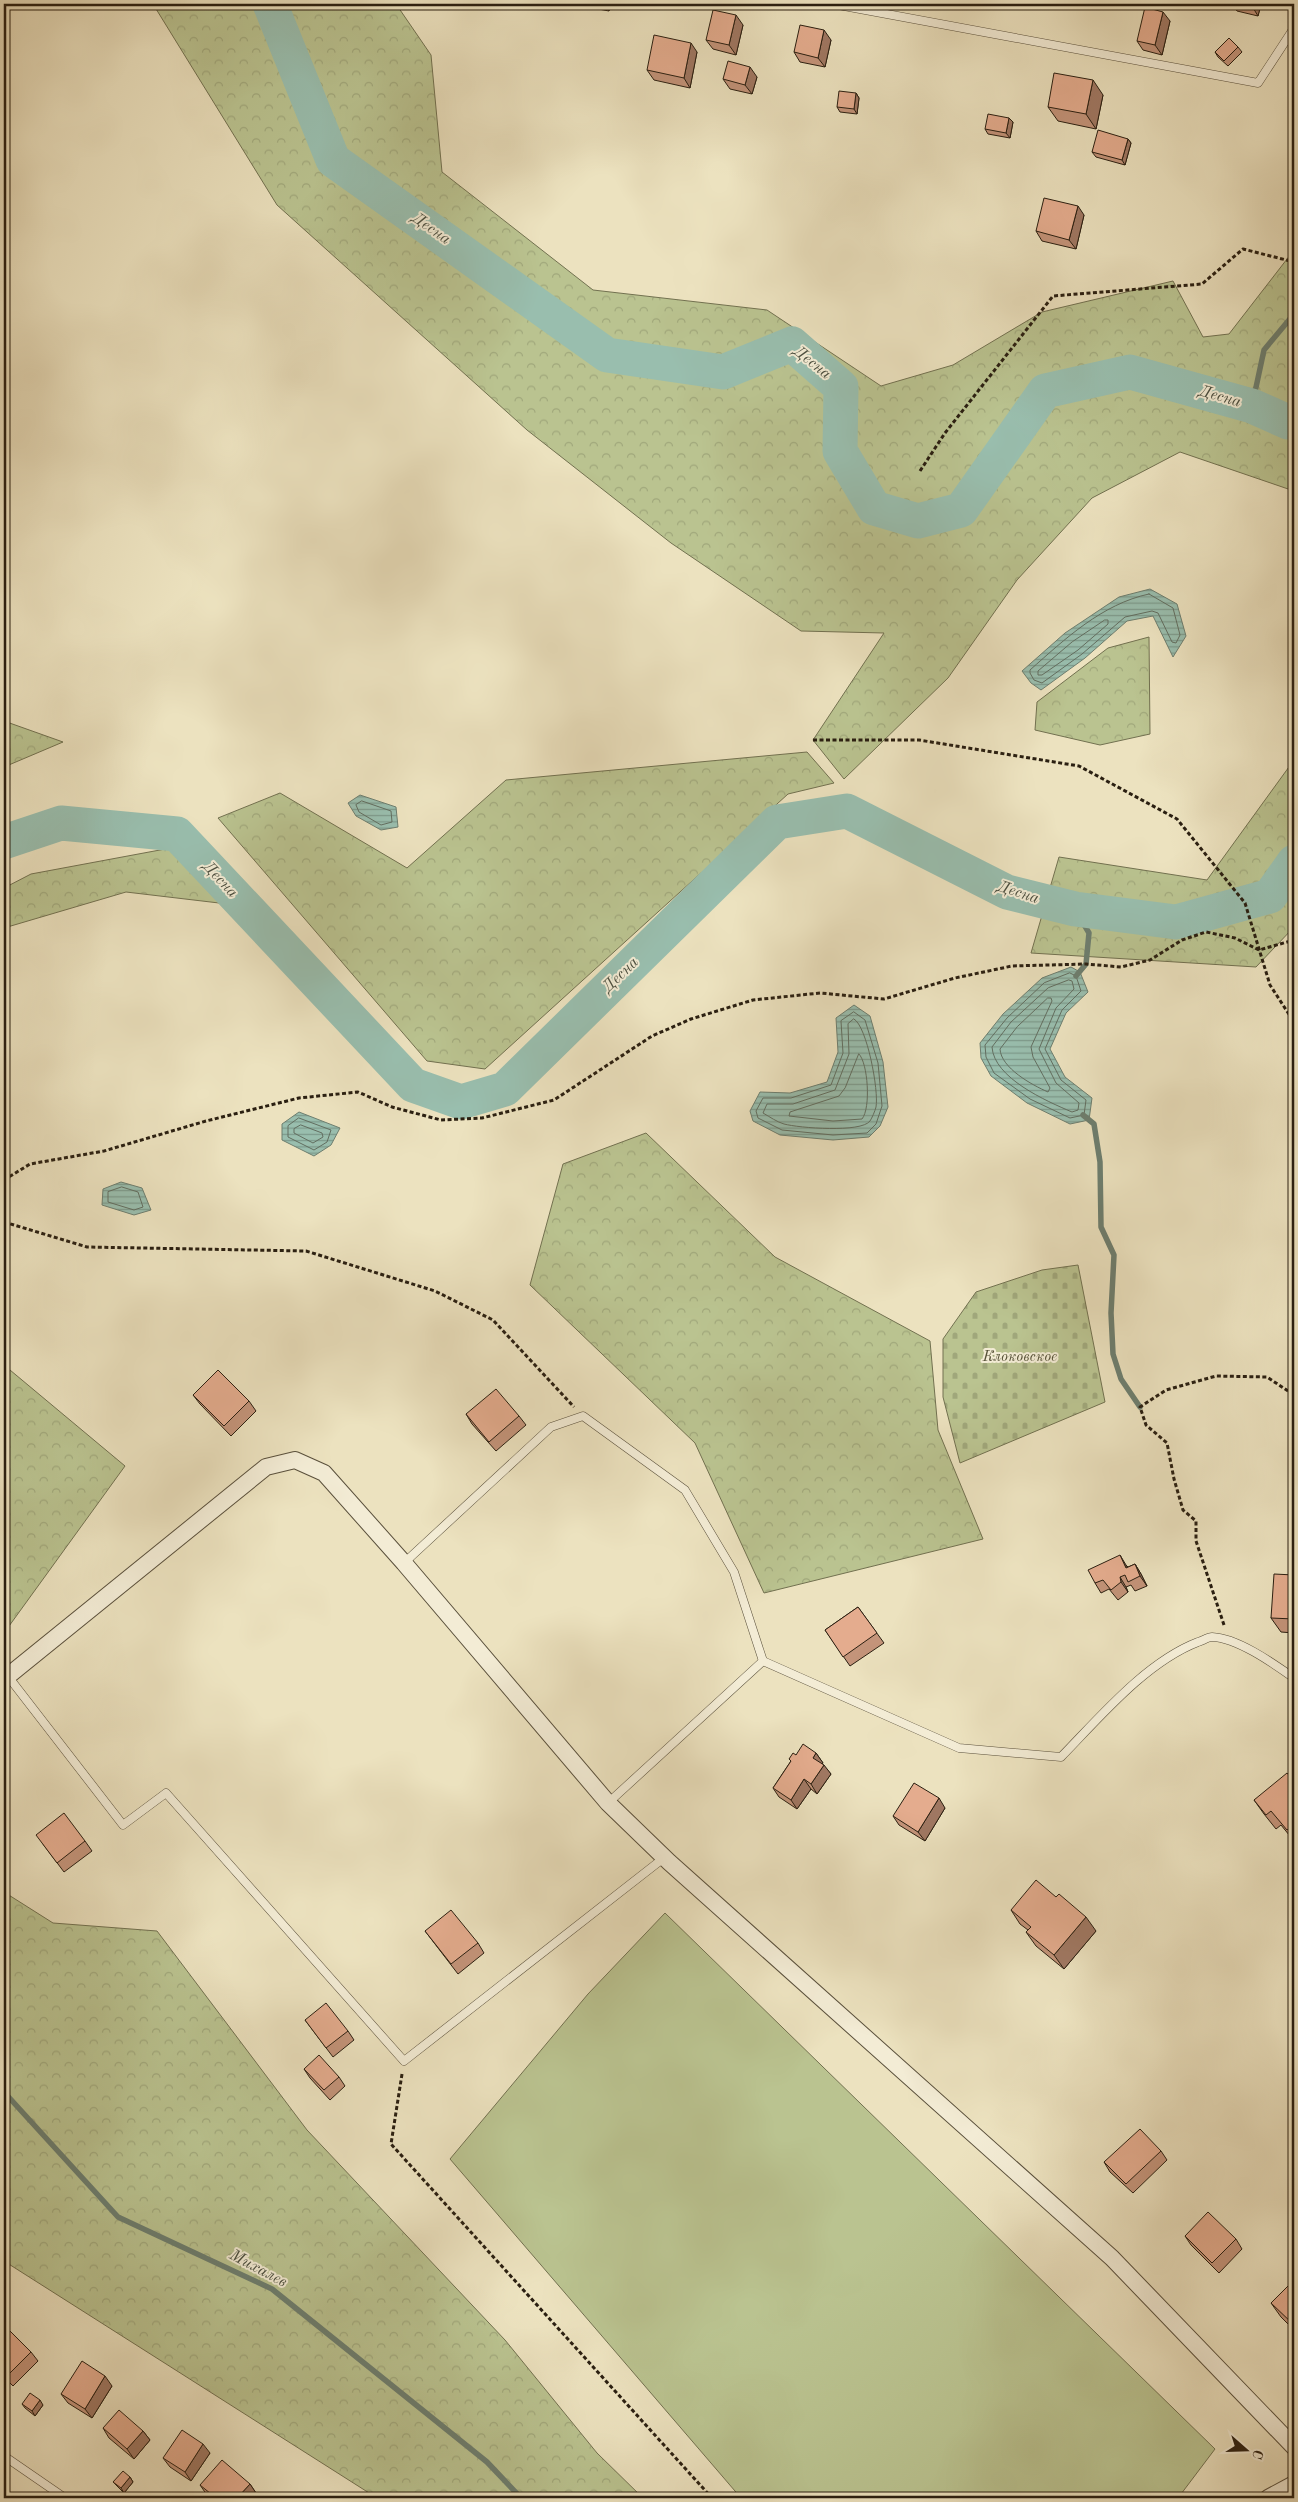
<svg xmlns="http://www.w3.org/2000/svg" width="1298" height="2502" font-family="'Old Standard TT',serif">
<defs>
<pattern id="forest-crowns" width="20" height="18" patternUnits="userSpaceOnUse" patternTransform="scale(1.25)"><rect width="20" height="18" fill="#bac390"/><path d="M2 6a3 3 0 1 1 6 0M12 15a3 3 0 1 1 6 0" fill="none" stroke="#a0a77b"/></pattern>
<pattern id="cemetery-stones" width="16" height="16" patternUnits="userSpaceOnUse" patternTransform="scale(1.25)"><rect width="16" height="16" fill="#bac390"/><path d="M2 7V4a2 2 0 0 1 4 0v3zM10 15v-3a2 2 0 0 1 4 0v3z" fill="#a0a77b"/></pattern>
<pattern id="water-rules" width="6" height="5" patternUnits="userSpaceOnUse" patternTransform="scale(1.25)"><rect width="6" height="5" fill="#99beae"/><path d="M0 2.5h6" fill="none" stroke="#7d9a8c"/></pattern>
</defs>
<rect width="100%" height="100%" fill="#ece2bf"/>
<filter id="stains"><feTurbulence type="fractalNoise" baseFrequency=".004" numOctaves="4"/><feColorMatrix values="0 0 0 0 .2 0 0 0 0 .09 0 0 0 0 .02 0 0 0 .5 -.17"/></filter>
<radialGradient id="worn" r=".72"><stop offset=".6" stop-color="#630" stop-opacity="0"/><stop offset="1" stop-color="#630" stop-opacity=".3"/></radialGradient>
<path fill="#bac390" stroke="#727150" d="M 665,1913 L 1215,2449 L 1178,2498 L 741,2498 L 450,2159 L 588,1994 Z"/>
<g fill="url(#forest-crowns)" stroke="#727150">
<path d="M 153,4 L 396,4 L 431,55 L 442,172 L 593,290 L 767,310 L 881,386 L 953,365 L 1042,312 L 1173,281 L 1203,337 L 1229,334 L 1294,250 L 1294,491 L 1180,452 L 1092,498 L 1017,580 L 948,678 L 844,779 L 813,740 L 884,633 L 801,631 L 671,543 L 527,430 L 277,205 Z"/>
<path d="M 1149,637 L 1150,734 L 1100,745 L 1035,730 L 1037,702 L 1108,648 Z"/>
<path d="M 4,721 L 63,742 L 4,767 Z"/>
<path d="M 807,752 L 834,783 L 788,794 L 485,1069 L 427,1061 L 218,818 L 280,793 L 407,868 L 506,780 Z"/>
<path d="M 1294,760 L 1294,927 L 1256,967 L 1031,953 L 1059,857 L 1207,880 Z"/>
<path d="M 176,847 L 219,903 L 126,892 L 4,928 L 4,888 L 31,874 Z"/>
<path d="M 646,1133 L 775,1257 L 930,1341 L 938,1430 L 983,1539 L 764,1593 L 695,1443 L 530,1285 L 563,1164 Z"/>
<path d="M 4,1365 L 125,1466 L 4,1633 Z"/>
<path d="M 4,1892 L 53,1923 L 157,1931 L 307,2130 L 505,2340 L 597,2453 L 643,2498 L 377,2498 L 4,2261 Z"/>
</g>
<path fill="url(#cemetery-stones)" stroke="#727150" d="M 1078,1265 L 1105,1402 L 960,1463 L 943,1397 L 943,1339 L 976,1292 L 1042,1270 Z"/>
<g fill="url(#water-rules)" stroke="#6d7e6f">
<path d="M 1150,589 L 1177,604 L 1186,636 L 1173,657 L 1153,616 L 1127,621 L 1085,658 L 1041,690 L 1031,683 L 1022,671 L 1065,633 L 1119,597 Z"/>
<path d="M 360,795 L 396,807 L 398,827 L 381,830 L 356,816 L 348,803 Z"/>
<path d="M 1071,967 L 1080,972 L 1088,992 L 1066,1013 L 1050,1049 L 1065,1077 L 1092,1098 L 1089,1120 L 1070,1124 L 1027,1103 L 991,1076 L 981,1058 L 980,1043 L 1003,1014 L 1042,978 Z"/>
<path d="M 854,1005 L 870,1016 L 883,1062 L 888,1107 L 880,1126 L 869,1137 L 833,1140 L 780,1135 L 753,1121 L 750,1111 L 760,1092 L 790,1093 L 827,1082 L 838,1052 L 836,1018 Z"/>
<path d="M 299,1112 L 340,1128 L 331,1145 L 314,1156 L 282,1140 L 282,1124 Z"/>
<path d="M 121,1182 L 142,1188 L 151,1210 L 134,1215 L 102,1205 L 103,1189 Z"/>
</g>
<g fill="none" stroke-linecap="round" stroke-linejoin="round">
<g stroke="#626e60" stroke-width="1">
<path d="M 1149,594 L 1173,608 L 1180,635 L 1176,643 L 1172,642 L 1158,613 L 1152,611 L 1125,617 L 1082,654 L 1042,683 L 1034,680 L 1030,673 L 1030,670 C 1065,639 1102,604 1149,594 Z"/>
<path d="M 1105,620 L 1108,620 L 1108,624 L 1078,650 L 1042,675 L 1038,675 L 1038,671 L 1072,642 Z"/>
<path d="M 362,801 L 391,811 L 392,822 L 381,825 L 359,812 L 356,805 Z"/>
<path d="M 1070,973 L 1076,976 L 1081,991 L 1062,1010 L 1045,1049 L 1061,1080 L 1086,1100 L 1084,1115 L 1070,1118 L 1030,1099 L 994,1073 L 986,1057 L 985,1045 L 1007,1018 L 1044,983 Z"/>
<path d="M 1069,980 L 1072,981 L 1074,989 L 1056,1008 L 1039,1049 L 1056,1083 L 1079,1103 L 1078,1110 L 1072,1112 C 1046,1101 994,1078 992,1047 L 1011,1022 L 1048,988 Z"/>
<path d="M 1048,998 L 1051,998 L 1052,1001 L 1031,1047 L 1033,1057 L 1050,1088 L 1048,1092 C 1032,1085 1001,1068 1000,1049 L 1017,1027 Z"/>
<path d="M 854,1012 L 865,1020 L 878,1063 L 882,1106 L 876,1124 L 867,1133 L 833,1135 L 782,1130 L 758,1118 L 756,1111 L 763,1098 L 791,1098 L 831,1085 L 843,1053 L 841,1021 Z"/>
<path d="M 854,1019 C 867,1026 879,1091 876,1107 C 875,1111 872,1118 870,1121 C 861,1133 799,1128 784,1124 C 777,1122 770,1117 763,1113 L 767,1104 L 793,1104 L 835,1090 L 849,1054 L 848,1024 Z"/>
<path d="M 859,1054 C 868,1063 871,1108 862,1119 L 833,1121 L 789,1116 L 790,1112 L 839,1096 L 845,1088 Z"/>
<path d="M 299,1118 L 331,1130 L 327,1142 L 314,1150 L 288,1137 L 288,1126 Z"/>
<path d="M 301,1125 L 322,1133 L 323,1137 L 313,1143 L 294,1133 L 294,1129 Z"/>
<path d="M 122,1187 L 138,1192 L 143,1207 L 134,1210 L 108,1202 L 108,1192 Z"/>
</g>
<g stroke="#6d7e6f" stroke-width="5.5">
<path d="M 1252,406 L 1264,350 L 1294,314"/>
<path d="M 1075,909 L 1089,933 L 1086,964 L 1076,976"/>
<path d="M 1083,1115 L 1094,1124 L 1100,1162 L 1101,1227 L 1114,1255 L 1111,1313 L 1113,1354 L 1121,1379 L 1140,1407"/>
<path d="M 4,2092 L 118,2217 L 272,2289 L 487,2462 L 521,2498"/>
</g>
<g stroke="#99beae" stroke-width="35">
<path d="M 270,4 L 333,160 L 607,355 L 723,372 L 792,344 L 841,387 L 840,451 L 874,508 L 918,521 L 961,510 L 1045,391 L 1130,372 L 1252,406 L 1288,422 L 1294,422"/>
<path d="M 4,842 L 61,823 L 177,834 L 413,1085 L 461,1102 L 505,1089 L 777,822 L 847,811 L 1007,892 L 1075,909 L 1176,922 L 1270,896 L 1294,862"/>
</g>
<defs>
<g id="lane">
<path d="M 833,4 L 1258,83 L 1294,28"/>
<path d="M 404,1563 L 551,1427 L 583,1416 L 685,1490 L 734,1572 L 763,1661 L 959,1748 L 1061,1757 C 1100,1717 1146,1662 1198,1642 C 1202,1641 1208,1637 1212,1637 C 1238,1638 1274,1664 1294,1678"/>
<path d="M 7,1675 L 123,1825 L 166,1793 L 404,2061 L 665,1857"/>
<path d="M 608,1803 L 763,1661"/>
<path d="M 4,2456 L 65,2498"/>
</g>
<g id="street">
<path d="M 8,1676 L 266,1467 L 295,1460 L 324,1473 L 404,1563 L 608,1803 L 669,1862 L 1112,2258 L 1294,2447"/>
<path d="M 1268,2498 L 1294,2484"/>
</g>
</defs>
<use href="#lane" stroke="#5a503c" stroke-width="9"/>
<use href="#street" stroke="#5a503c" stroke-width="18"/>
<g stroke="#2a1f11" stroke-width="3" stroke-dasharray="4 2.5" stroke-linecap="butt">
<path d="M 920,471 L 945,433 L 1053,296 L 1202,284 L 1243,249 L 1294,262"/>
<path d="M 813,740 L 919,740 L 1079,766 L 1177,819 L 1245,903 L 1270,985 L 1294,1022"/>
<path d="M 4,1180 L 30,1164 L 104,1151 L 206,1121 L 299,1098 L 358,1092 L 392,1107 L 441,1120 L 482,1118 L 554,1100 L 652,1036 L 691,1019 L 753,1000 L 820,993 L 884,999 L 955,978 L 1012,966 L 1086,964 L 1121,967 L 1150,960 L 1182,940 L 1206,932 L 1235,938 L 1259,950 L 1294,940"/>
<path d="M 4,1222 L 87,1247 L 306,1251 L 435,1291 L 493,1320 L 574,1407"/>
<path d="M 1224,1625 L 1196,1541 L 1196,1521 L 1183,1510 L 1174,1479 L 1167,1443 L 1146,1425 L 1140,1407 L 1166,1390 L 1216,1376 L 1267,1377 L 1294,1395"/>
<path d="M 402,2074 L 391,2144 L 712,2498"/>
</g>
<use href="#lane" stroke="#f3ecd5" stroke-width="8"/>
<use href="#street" stroke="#f3ecd5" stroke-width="16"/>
</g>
<g fill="#c4947a" stroke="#2a1f11">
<path d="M 586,4 L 611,4 L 609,11 L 588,7 Z"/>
<path d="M 1232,4 L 1261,4 L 1258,16 L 1237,11 Z"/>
<path d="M 1170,21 L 1162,55 L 1143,50 L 1137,41 Z"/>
<path d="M 743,25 L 736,55 L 713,49 L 706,40 Z"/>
<path d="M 831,40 L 825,67 L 800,62 L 794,52 Z"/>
<path d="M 1238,47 L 1242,52 L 1228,66 L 1218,57 L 1215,52 Z"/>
<path d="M 697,52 L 690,88 L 654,80 L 647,70 Z"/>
<path d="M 757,77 L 752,94 L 730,89 L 723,79 Z"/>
<path d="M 856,93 L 859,98 L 857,114 L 840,112 L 837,107 Z"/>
<path d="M 1103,95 L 1096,129 L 1058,121 L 1048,107 Z"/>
<path d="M 1009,118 L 1013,122 L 1010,138 L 988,134 L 985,129 Z"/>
<path d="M 1128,139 L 1131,143 L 1125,165 L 1096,157 L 1092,152 Z"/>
<path d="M 1084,215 L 1076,249 L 1042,241 L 1036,231 Z"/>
<path d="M 193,1395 L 249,1401 L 256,1411 L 231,1436 L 200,1404 Z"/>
<path d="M 466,1414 L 519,1416 L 526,1425 L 496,1451 L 472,1424 Z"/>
<path d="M 1135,1564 L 1141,1574 L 1147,1586 L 1135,1591 L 1131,1585 L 1126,1587 L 1128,1592 L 1118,1600 L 1109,1589 L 1101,1593 L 1095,1583 L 1126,1565 L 1128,1567 Z"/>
<path d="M 1294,1575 L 1294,1633 L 1281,1632 L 1271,1618 Z"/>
<path d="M 858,1607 L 884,1643 L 850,1666 L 825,1630 Z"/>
<path d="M 816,1753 L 823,1763 L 822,1764 L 831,1774 L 817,1794 L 811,1789 L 797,1809 L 779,1797 L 773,1788 L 791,1761 L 789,1759 L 796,1755 Z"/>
<path d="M 1294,1781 L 1294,1841 L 1281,1825 L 1276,1829 L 1264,1814 L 1254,1800 Z"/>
<path d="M 945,1808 L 925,1841 L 899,1825 L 893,1816 Z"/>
<path d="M 85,1841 L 92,1851 L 64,1872 L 43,1844 Z"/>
<path d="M 1011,1910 L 1096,1931 L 1064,1969 L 1036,1946 L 1026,1932 L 1028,1930 L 1020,1924 Z"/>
<path d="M 425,1931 L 478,1943 L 484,1953 L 458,1974 Z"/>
<path d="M 305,2020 L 348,2031 L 354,2040 L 333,2057 Z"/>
<path d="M 304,2069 L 339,2077 L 345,2086 L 330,2100 L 310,2078 Z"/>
<path d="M 1161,2151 L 1167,2160 L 1133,2193 L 1110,2172 L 1104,2162 Z"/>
<path d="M 1185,2236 L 1236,2239 L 1242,2249 L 1219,2273 L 1191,2245 Z"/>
<path d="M 1294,2280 L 1294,2330 L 1281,2317 L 1271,2303 Z"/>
<path d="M 4,2333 L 31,2352 L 38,2361 L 13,2386 L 4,2377 Z"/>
<path d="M 112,2386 L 92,2418 L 68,2403 L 61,2394 Z"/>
<path d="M 22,2404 L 43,2405 L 35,2416 L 25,2408 Z"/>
<path d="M 103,2428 L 143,2431 L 150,2440 L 134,2459 L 109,2438 Z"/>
<path d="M 210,2453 L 191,2481 L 170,2467 L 163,2458 Z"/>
<path d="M 130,2477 L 133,2482 L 124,2493 L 113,2482 Z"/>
<path d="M 250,2484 L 256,2493 L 252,2498 L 211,2498 L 207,2495 L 200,2485 Z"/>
</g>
<g fill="#a07863" stroke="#2a1f11">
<path d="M 604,4 L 611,4 L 609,11 Z"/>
<path d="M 1252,4 L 1261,4 L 1258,16 L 1252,6 Z"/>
<path d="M 1163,12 L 1170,21 L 1162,55 L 1155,45 Z"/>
<path d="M 736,15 L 743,25 L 736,55 L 729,45 Z"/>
<path d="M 824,30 L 831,40 L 825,67 L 818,58 Z"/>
<path d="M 691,43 L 697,52 L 690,88 L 684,78 Z"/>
<path d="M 750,67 L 757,77 L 752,94 L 745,85 Z"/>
<path d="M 1093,80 L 1103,95 L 1096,129 L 1086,114 Z"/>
<path d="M 856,93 L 859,98 L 857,114 L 854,109 Z"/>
<path d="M 1009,118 L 1013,122 L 1010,138 L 1006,133 Z"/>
<path d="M 1128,139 L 1131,143 L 1125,165 L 1122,160 Z"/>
<path d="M 1078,206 L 1084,215 L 1076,249 L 1069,240 Z"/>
<path d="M 1120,1555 L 1126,1565 L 1133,1578 L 1126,1568 Z"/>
<path d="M 1135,1564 L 1141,1574 L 1147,1586 L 1140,1576 Z"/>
<path d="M 1120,1577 L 1126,1587 L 1128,1592 L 1121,1582 Z"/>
<path d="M 816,1753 L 823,1763 L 820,1767 L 813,1758 Z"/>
<path d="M 824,1765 L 831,1774 L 817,1794 L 811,1784 Z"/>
<path d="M 804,1779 L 811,1789 L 797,1809 L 791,1800 Z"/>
<path d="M 939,1798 L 945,1808 L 925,1841 L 918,1832 Z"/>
<path d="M 1086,1917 L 1096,1931 L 1064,1969 L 1054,1955 Z"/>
<path d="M 105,2376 L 112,2386 L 92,2418 L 85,2409 Z"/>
<path d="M 40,2400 L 43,2405 L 35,2416 L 32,2411 Z"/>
<path d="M 143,2431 L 150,2440 L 134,2459 L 127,2449 Z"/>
<path d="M 203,2444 L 210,2453 L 191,2481 L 185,2472 Z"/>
<path d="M 130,2477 L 133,2482 L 124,2493 L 121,2488 Z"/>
<path d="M 250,2484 L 256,2493 L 252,2498 L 237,2498 Z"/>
</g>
<g fill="#e4ac8e" stroke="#2a1f11">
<path d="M 1240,4 L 1252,4 L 1252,6 Z"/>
<path d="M 1145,7 L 1163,12 L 1155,45 L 1137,41 Z"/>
<path d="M 713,10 L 736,15 L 729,45 L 706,40 Z"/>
<path d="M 800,25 L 824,30 L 818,58 L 794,52 Z"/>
<path d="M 654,35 L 691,43 L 684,78 L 647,70 Z"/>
<path d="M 1229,38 L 1238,47 L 1224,61 L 1215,52 Z"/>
<path d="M 728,61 L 750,67 L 745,85 L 723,79 Z"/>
<path d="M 1054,73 L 1093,80 L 1086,114 L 1048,107 Z"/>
<path d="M 839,91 L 856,93 L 854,109 L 837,107 Z"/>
<path d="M 988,114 L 1009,118 L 1006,133 L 985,129 Z"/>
<path d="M 1098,130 L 1128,139 L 1122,160 L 1092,152 Z"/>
<path d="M 1044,198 L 1078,206 L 1069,240 L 1036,231 Z"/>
<path d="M 218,1370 L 249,1401 L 224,1426 L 193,1395 Z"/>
<path d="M 496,1389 L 519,1416 L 489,1442 L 466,1414 Z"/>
<path d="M 1120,1555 L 1126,1568 L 1135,1564 L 1140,1576 L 1128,1582 L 1125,1575 L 1120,1577 L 1121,1582 L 1111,1590 L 1103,1580 L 1095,1583 L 1088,1570 Z"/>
<path d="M 1274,1574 L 1294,1575 L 1294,1619 L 1271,1618 Z"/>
<path d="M 858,1607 L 877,1633 L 843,1657 L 825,1630 Z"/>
<path d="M 803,1744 L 816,1753 L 813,1758 L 824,1765 L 811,1784 L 804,1779 L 791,1800 L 773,1788 L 791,1761 L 789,1759 L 793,1753 L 796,1755 Z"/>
<path d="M 1287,1773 L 1294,1781 L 1294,1824 L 1287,1830 L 1271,1811 L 1266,1815 L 1254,1800 Z"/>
<path d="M 914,1783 L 939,1798 L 918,1832 L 893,1816 Z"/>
<path d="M 64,1813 L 85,1841 L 57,1863 L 36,1835 Z"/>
<path d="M 1036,1880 L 1056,1897 L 1059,1894 L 1086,1917 L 1054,1955 L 1026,1932 L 1031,1927 L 1011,1910 Z"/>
<path d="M 451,1910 L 478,1943 L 451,1964 L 425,1931 Z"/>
<path d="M 326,2003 L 348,2031 L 326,2048 L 305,2020 Z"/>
<path d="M 319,2055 L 339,2077 L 324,2090 L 304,2069 Z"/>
<path d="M 1140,2129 L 1161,2151 L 1126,2184 L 1104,2162 Z"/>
<path d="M 1208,2212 L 1236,2239 L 1212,2263 L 1185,2236 Z"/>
<path d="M 1294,2280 L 1294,2325 L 1271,2303 Z"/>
<path d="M 8,2329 L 31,2352 L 7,2376 L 4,2374 L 4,2333 Z"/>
<path d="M 82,2361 L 105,2376 L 85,2409 L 61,2394 Z"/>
<path d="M 30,2393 L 40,2400 L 32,2411 L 22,2404 Z"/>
<path d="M 119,2410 L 143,2431 L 127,2449 L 103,2428 Z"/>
<path d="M 182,2430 L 203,2444 L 185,2472 L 163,2458 Z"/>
<path d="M 222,2460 L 250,2484 L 237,2498 L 216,2498 L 200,2485 Z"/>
<path d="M 123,2471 L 130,2477 L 121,2488 L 113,2482 Z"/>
</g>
<g text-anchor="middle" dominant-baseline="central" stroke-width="4" stroke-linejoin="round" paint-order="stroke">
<g font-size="15" font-style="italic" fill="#555037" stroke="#f3ecd5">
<text x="1020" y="1357">Клоковское</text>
</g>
<g font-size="16" font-style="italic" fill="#4b4f40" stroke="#f3ecd5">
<text transform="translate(431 229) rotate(35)">Десна</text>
<text transform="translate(812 363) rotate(39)">Десна</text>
<text transform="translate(1220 397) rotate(16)">Десна</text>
<text transform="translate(220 880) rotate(47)">Десна</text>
<text transform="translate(1018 893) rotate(18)">Десна</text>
<text transform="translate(621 975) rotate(-44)">Десна</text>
<text transform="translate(258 2269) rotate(28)">Михалев</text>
</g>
</g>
<rect width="1298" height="2502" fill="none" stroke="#ece2bf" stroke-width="20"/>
<rect x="5" y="5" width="1288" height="2492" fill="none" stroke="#2a1f11" stroke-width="2.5"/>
<rect x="10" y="10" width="1278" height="2482" fill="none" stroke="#2a1f11"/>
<g transform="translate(1246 2450) rotate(110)" stroke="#f3ecd5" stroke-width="4" paint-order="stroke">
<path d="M0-4L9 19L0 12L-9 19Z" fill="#2a1f11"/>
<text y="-8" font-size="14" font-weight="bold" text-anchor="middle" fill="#2a1f11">С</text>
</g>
<rect width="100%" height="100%" filter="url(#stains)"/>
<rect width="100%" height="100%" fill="url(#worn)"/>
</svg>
